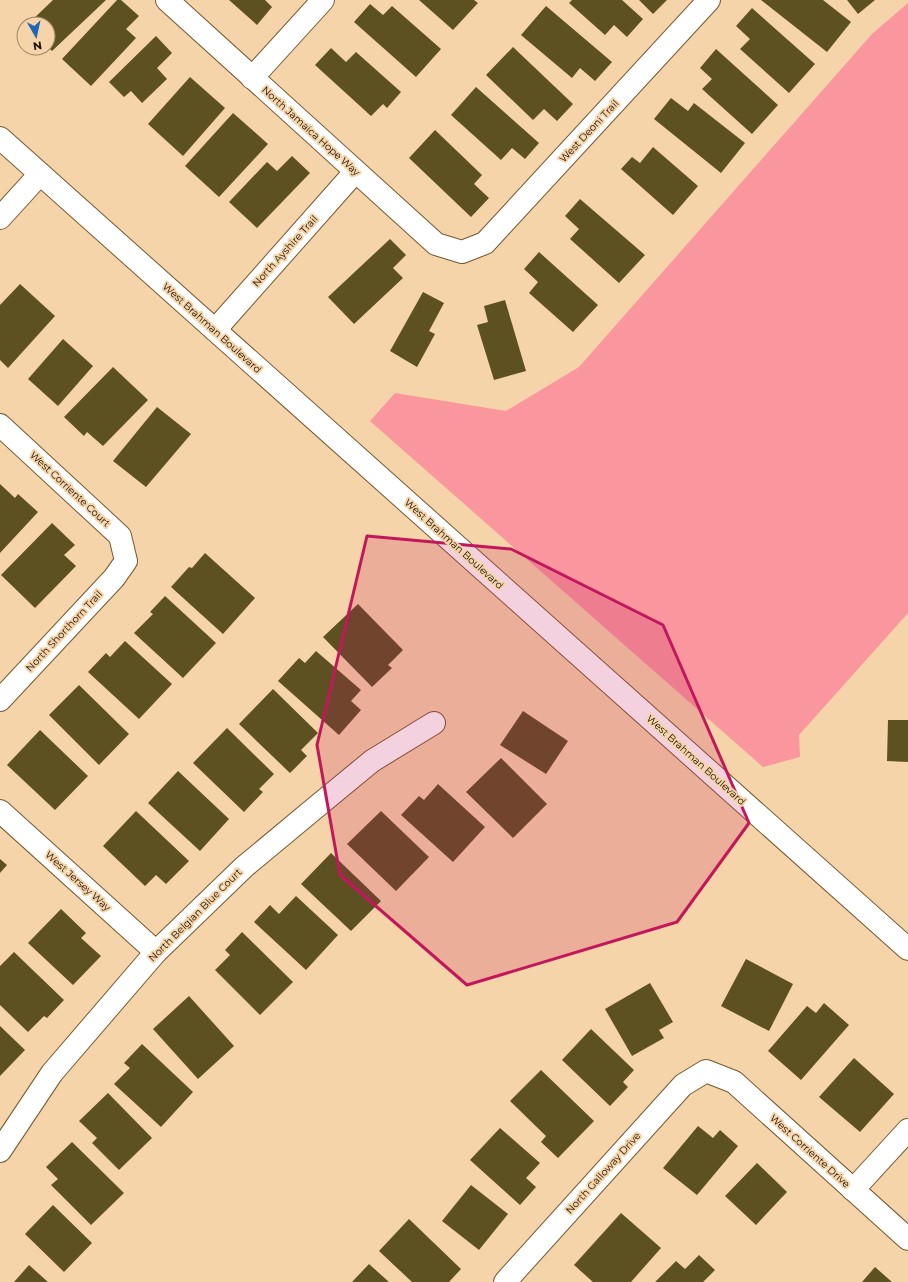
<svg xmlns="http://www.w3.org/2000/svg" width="908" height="1282" font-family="Montserrat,sans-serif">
<rect width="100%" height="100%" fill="#f5d4a9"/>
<path fill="#f9969e" d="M 908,3 L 908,613 L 799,735 L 800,757 L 763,767 L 370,421 L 395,393 L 506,411 L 579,367 L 872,34 Z"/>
<g fill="#5d5122">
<path d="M 53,0 L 106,0 L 52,51 L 48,47 L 48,24 L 28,24 Z"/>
<path d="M 117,0 L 121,0 L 139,16 L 126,29 L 136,38 L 91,86 L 62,59 Z"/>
<path d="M 229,0 L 265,0 L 272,7 L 257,25 Z"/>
<path d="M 419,0 L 474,0 L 478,3 L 453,30 Z"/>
<path d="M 572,0 L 622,0 L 643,19 L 627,37 L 614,25 L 605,35 L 569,3 Z"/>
<path d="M 639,0 L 667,0 L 653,14 Z"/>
<path d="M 761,0 L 823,0 L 851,22 L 827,52 Z"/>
<path d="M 847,0 L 875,0 L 858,14 Z"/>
<path d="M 370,4 L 383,15 L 392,6 L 441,49 L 416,77 L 354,22 Z"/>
<path d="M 546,6 L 612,62 L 595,81 L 580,68 L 572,78 L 521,35 Z"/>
<path d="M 752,8 L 815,64 L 789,93 L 740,49 L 750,39 L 736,26 Z"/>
<path d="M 156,36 L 172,53 L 157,68 L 167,79 L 142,103 L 131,91 L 124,97 L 109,82 Z"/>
<path d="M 513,47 L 573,104 L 557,121 L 544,109 L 533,120 L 486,75 Z"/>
<path d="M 331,48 L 346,62 L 356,52 L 401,92 L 387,108 L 383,104 L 371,116 L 315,65 Z"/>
<path d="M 716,49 L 778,105 L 752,134 L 702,89 L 712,79 L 700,68 Z"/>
<path d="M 190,77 L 225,108 L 183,156 L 148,124 Z"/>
<path d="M 476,87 L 539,143 L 525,159 L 512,148 L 501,160 L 451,115 Z"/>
<path d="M 671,98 L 688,111 L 694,103 L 745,143 L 721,173 L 654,119 Z"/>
<path d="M 233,113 L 268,144 L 219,197 L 185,166 Z"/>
<path d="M 435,130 L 482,175 L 474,184 L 489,198 L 471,217 L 409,158 Z"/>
<path d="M 653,147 L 698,186 L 673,215 L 621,169 L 632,157 L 640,163 Z"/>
<path d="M 292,156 L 310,173 L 257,228 L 229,202 L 267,162 L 277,171 Z"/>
<path d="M 580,199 L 645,255 L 619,283 L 570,239 L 579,229 L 565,216 Z"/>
<path d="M 390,239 L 406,255 L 393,268 L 403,278 L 354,324 L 328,297 Z"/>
<path d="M 539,252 L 598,305 L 573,332 L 529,293 L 538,282 L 524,269 Z"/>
<path d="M 20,284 L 55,316 L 8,368 L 0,360 L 0,305 Z"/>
<path d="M 423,292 L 444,303 L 429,331 L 435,334 L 417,367 L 390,351 Z"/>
<path d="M 505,300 L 526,371 L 494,380 L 477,325 L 488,322 L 484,306 Z"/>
<path d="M 63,339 L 93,366 L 58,406 L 28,379 Z"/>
<path d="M 113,367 L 148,400 L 103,446 L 87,432 L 84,436 L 64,417 Z"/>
<path d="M 157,407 L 191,434 L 146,487 L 113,461 Z"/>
<path d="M 0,484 L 15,498 L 18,494 L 38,512 L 0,553 Z"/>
<path d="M 52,523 L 75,545 L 64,555 L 76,566 L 35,608 L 1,575 Z"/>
<path d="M 205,553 L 255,598 L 223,634 L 171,587 L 189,567 L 192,568 Z"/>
<path d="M 165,596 L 216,643 L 183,678 L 134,633 L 153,614 L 150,612 Z"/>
<path d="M 358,604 L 403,650 L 388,665 L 392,668 L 372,687 L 323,637 Z"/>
<path d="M 125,641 L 172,684 L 139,719 L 88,672 L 106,653 L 110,657 Z"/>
<path d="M 316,651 L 361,690 L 351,701 L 361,710 L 339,735 L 278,681 L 299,658 L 305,663 Z"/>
<path d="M 79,685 L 129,734 L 99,765 L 49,715 Z"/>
<path d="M 273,689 L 318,733 L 301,750 L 307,756 L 290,773 L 239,724 Z"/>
<path d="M 523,711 L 568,741 L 546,774 L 500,745 Z"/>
<path d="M 888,720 L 908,720 L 908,762 L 887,761 Z"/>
<path d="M 227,728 L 274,774 L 259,789 L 263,792 L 244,812 L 193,763 Z"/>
<path d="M 40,730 L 88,776 L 55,810 L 7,765 Z"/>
<path d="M 501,758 L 547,804 L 513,838 L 466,792 Z"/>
<path d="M 178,771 L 229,819 L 200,851 L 148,803 Z"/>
<path d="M 438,784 L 485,827 L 453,862 L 401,815 L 419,796 L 424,800 Z"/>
<path d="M 136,811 L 189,861 L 166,884 L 156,875 L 145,886 L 103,846 Z"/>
<path d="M 381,811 L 429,857 L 396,891 L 347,844 Z"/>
<path d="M 331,853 L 381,901 L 351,931 L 301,884 Z"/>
<path d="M 0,859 L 7,865 L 0,873 Z"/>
<path d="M 296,896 L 338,935 L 306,970 L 254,922 L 270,905 L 279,914 Z"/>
<path d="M 61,909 L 86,933 L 81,938 L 101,956 L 73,985 L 28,943 Z"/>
<path d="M 242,932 L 293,982 L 260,1015 L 215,970 L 230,955 L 225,950 Z"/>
<path d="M 14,952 L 64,1000 L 47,1018 L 44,1016 L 28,1032 L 0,1005 L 0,966 Z"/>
<path d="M 746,959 L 793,984 L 769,1031 L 721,1006 Z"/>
<path d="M 650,983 L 673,1022 L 659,1030 L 664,1038 L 632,1056 L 605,1009 Z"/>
<path d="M 189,996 L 234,1046 L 198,1079 L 153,1029 Z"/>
<path d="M 824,1003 L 849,1025 L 801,1080 L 768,1051 L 807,1006 L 816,1013 Z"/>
<path d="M 0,1026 L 25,1050 L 0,1076 Z"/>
<path d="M 591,1029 L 634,1070 L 623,1082 L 628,1087 L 610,1106 L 562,1060 Z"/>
<path d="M 142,1044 L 193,1092 L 161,1127 L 114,1084 L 130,1068 L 124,1063 Z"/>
<path d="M 854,1058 L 894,1094 L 860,1132 L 819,1097 Z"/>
<path d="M 541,1070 L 594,1121 L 558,1158 L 541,1142 L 546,1136 L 510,1101 Z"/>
<path d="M 108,1093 L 152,1138 L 119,1170 L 92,1143 L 97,1138 L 79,1121 Z"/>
<path d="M 698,1126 L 713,1138 L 720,1130 L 738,1146 L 697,1195 L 663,1168 Z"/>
<path d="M 500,1128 L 540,1163 L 526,1178 L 536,1187 L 520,1205 L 470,1160 Z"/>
<path d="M 72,1142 L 124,1193 L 91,1225 L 51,1185 L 58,1179 L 46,1167 Z"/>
<path d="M 757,1163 L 787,1192 L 756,1225 L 725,1196 Z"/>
<path d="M 471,1185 L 508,1214 L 479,1250 L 442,1221 Z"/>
<path d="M 53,1205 L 92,1243 L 64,1272 L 25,1234 Z"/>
<path d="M 621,1213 L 661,1248 L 631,1282 L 593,1282 L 574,1265 Z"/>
<path d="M 409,1219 L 461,1269 L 449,1282 L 412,1282 L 379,1251 Z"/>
<path d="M 699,1255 L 715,1270 L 703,1282 L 655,1282 L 676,1261 L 685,1269 Z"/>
<path d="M 369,1264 L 389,1282 L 352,1282 Z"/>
<path d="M 29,1265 L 48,1282 L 14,1282 Z"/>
<path d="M 875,1267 L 892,1282 L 862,1282 Z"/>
</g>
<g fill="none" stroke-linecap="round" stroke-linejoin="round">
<defs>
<g id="street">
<path d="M 167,0 L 436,244 L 462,252 L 485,243 L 709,0"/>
<path d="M 252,78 L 323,0"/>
<path d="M 0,138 L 908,949"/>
<path d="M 0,218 L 40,174"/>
<path d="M 215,330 L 355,172"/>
<path d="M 0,425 L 120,536 L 126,561 L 114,578 L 0,700"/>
<path d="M 0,811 L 156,952"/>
<path d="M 0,1151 L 52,1073 L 156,952 L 244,867 L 315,808 L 372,761 L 434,723"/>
<path d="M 853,1190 L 908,1130"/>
<path d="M 505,1282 L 683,1085 L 706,1071 L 734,1082 L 908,1239"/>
</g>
</defs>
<use href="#street" stroke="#755931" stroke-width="24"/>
<use href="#street" stroke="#fff" stroke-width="22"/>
</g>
<path fill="#c2185b" fill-opacity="0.2" stroke="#c2185b" stroke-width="3" stroke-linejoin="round" d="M 367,536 L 511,549 L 663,625 L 749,823 L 677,922 L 467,985 L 340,875 L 317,745 Z"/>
<g text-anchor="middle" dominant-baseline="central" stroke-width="4" stroke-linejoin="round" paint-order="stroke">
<g font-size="10" fill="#1b1002" stroke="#f5d4a9">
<text transform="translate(311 131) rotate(42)">North Jamaica Hope Way</text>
<text transform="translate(589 131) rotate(-47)">West Deoni Trail</text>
<text transform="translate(285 251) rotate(-48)">North Ayshire Trail</text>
<text transform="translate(212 328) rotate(42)">West Brahman Boulevard</text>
<text transform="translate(70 489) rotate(43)">West Corriente Court</text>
<text transform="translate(454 544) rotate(42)">West Brahman Boulevard</text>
<text transform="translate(64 631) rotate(-47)">North Shorthorn Trail</text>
<text transform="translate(696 760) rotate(42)">West Brahman Boulevard</text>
<text transform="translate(78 881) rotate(42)">West Jersey Way</text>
<text transform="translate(195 915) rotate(-45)">North Belgian Blue Court</text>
<text transform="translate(810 1151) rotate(42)">West Corriente Drive</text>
<text transform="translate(603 1173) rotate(-48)">North Galloway Drive</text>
</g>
</g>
<g transform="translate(36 36) rotate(171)"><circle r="19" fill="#f5d4a9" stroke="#9e8666"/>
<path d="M0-3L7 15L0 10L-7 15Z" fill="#2066b6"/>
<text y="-6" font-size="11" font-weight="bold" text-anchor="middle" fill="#1b1002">N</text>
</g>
</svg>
